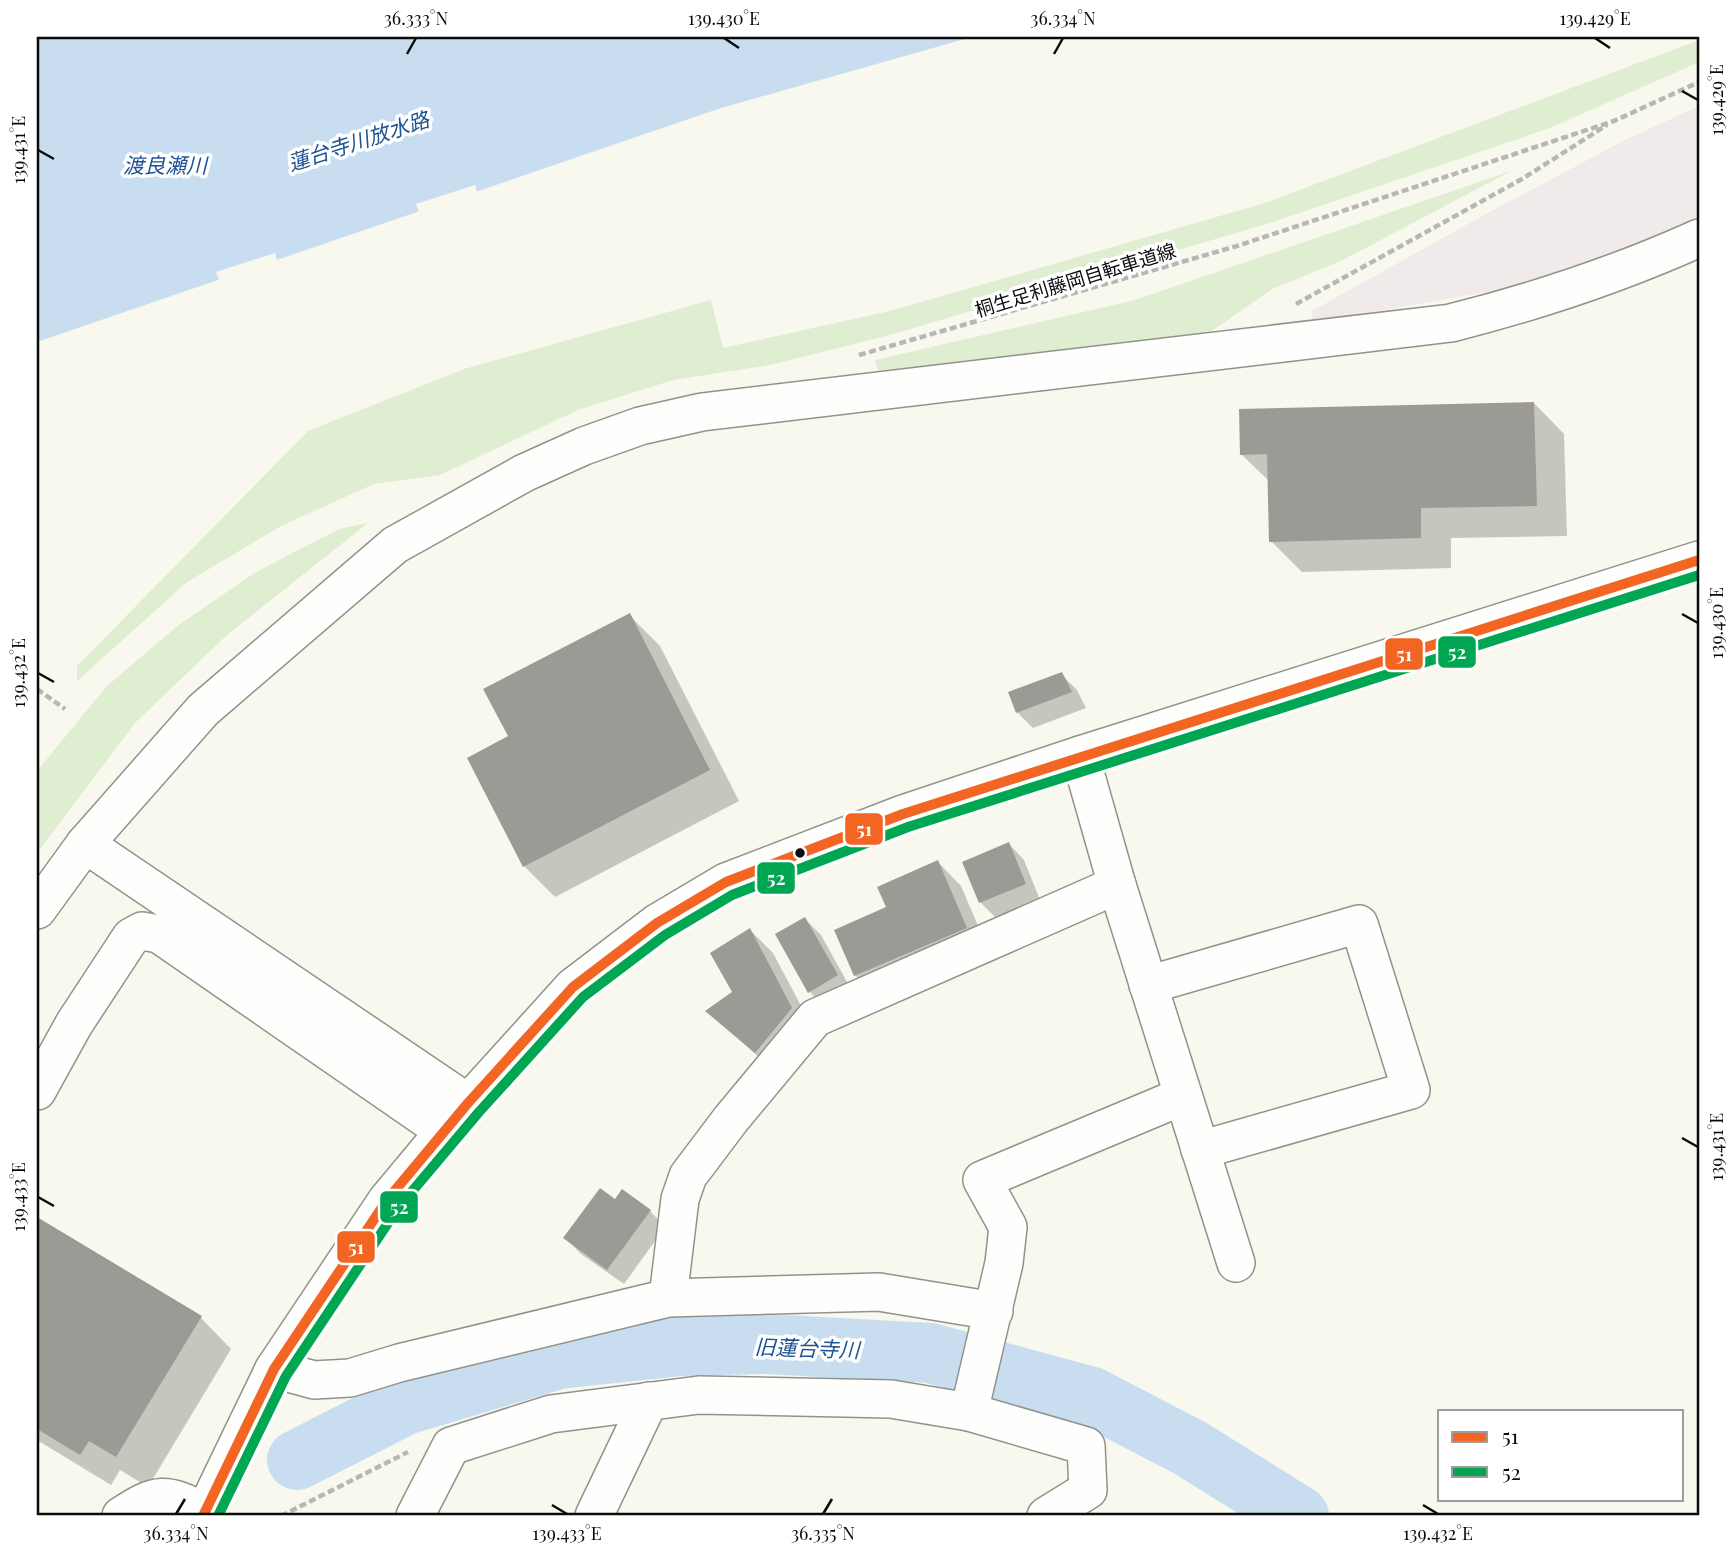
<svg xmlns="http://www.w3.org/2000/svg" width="1736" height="1553" font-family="'Playfair Display','Noto Sans JP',serif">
<rect width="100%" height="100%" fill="#f9f8ee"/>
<path fill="#f0eaeb" d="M 1699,106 L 1699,216 L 1585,268 L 1492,291 L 1363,314 L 1312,319 L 1312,311 L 1484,215 L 1625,140 Z"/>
<g fill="#dfedd0">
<path d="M 1699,40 L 1699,62 L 1550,128 L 1270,223 L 886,336 L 770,365 L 673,380 L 578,410 L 440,475 L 374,484 L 281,526 L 187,582 L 77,681 L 77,666 L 308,431 L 464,369 L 711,300 L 723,348 L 890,311 L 1265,203 Z"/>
<path d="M 1511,171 L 1341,261 L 1272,289 L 1205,336 L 878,371 L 875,360 L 1135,300 Z"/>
<path d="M 368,523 L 227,635 L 136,722 L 37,853 L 37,771 L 106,687 L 180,624 L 256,572 L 339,529 Z"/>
</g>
<path fill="#c8def0" d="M 37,37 L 972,37 L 721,108 L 37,342 Z"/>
<g fill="#f9f8ee">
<path d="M 475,185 L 478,195 L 420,215 L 416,204 Z"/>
<path d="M 275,253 L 278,263 L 220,283 L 216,272 Z"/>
</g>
<g fill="#0003">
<path d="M 1534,403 L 1564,434 L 1567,536 L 1451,538 L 1451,568 L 1302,572 L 1271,541 L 1270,482 L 1241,454 Z"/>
<path d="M 629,615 L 660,646 L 739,801 L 555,897 L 524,866 L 510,737 Z"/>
<path d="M 1061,674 L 1077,690 L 1086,708 L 1033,728 L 1017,712 Z"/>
<path d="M 1009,844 L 1024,860 L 1040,900 L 996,918 L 980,902 Z"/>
<path d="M 938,862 L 961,886 L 989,951 L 879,999 L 855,975 L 888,908 Z"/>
<path d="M 805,919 L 821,935 L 852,991 L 825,1007 L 810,992 Z"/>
<path d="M 750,930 L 773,953 L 815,1032 L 779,1075 L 708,1012 L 735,993 Z"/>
<path d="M 616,1201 L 650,1211 L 665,1227 L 624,1284 L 581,1254 L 565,1238 Z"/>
<path d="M 37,1219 L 201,1318 L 231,1349 L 148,1487 L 120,1470 L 111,1485 L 37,1440 Z"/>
</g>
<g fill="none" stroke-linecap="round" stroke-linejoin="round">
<path stroke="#c8def0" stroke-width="60" d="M 297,1460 L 405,1405 L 559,1359 L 681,1346 L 767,1344 L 930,1353 L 1092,1397 L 1190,1448 L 1299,1516"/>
</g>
<g fill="#9c9a94">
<path d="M 1534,402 L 1537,506 L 1421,508 L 1421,538 L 1269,542 L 1267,454 L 1240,455 L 1239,409 Z"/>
<path d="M 630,613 L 710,770 L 523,867 L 467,758 L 508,736 L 483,689 Z"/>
<path d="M 1062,672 L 1072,692 L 1016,713 L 1008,692 Z"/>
<path d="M 1009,842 L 1026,884 L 979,903 L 962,862 Z"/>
<path d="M 938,860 L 967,928 L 854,976 L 834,930 L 886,907 L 877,887 Z"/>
<path d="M 805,917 L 838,975 L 808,993 L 775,934 Z"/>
<path d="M 750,928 L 792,1008 L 755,1053 L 705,1011 L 732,992 L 710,953 Z"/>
<path d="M 600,1188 L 615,1199 L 622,1189 L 651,1210 L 607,1270 L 563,1238 Z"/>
<path d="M 37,1217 L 202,1316 L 116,1457 L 89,1441 L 80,1455 L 37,1429 Z"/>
</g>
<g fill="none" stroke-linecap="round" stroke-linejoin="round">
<defs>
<g id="minor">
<path d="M 1080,755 L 1117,885 L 1236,1263"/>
<path d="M 85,844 L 468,1103"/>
<path d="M 37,910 L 85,844 L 203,710 L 395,545 L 524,473 L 584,446 L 640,426 L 702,412 L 1451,323 C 1538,301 1617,275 1699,238"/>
<path d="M 1148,985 L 1359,924 L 1411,1090 L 1200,1150"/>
<path d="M 37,1091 L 74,1024 L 131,937 L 142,931 L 159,934 L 444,1131"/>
<path d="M 668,1298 L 680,1199 L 688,1176 L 731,1119 L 815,1018 L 1117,885"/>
<path d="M 274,1369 L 314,1380 L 350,1378 L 399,1363 L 668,1298 L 879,1292 L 994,1311"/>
<path d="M 969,1412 L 1004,1263 L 1008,1227 L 982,1180 L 1183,1096"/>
<path d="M 121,1516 C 157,1492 166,1492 204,1512"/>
<path d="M 203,1516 L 274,1369 L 387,1200 L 468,1103 L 573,987 L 657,923 L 726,882 L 903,814 L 1080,755 L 1699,560"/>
<path d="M 415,1516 L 451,1446 L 551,1414 L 699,1395 L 891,1399 L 969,1412 L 1086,1446 L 1088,1490 L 1046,1516"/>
<path d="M 594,1516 L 649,1401"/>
</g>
</defs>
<use href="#minor" stroke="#92928d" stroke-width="40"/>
<g stroke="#b7b7b5" stroke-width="4.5" stroke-dasharray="7 3.5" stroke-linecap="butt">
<path d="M 1296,304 L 1522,179 L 1607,125"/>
<path d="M 859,355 L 1237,246 L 1614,121 L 1699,82"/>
<path d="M 37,689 L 65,709"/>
<path d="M 281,1516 L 408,1452"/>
</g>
<use href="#minor" stroke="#fefefc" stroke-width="37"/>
<defs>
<path id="bus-1" d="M 203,1516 L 274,1369 L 387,1200 L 468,1103 L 573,987 L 657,923 L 726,882 L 903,814 L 1699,560"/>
<path id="bus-2" d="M 218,1516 L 286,1376 L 398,1208 L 479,1112 L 583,997 L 665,935 L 732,895 L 908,827 L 1699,575"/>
</defs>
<use href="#bus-1" stroke="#fff" stroke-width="16"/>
<use href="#bus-2" stroke="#fff" stroke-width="16"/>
<use href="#bus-1" stroke="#f26522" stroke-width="10"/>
<use href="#bus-2" stroke="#00a651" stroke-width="10"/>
</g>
<path fill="none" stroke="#0b0b0b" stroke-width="2.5" d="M 724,38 L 739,48M 1595,38 L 1610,48M 407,54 L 416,38M 1054,54 L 1063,38M 1682,91 L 1698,100M 38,150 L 54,159M 1682,614 L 1698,623M 38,673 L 54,682M 1682,1138 L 1698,1147M 38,1197 L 54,1206M 552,1505 L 567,1514M 1423,1505 L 1438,1514M 176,1514 L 185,1499M 823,1514 L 832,1499"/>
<circle fill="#0b0b0b" stroke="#fff" stroke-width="2.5" cx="800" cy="853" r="6"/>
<g text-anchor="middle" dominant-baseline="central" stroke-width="7" stroke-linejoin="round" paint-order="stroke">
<g font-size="19" fill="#0b0b0b" stroke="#fff">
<text transform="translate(1075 279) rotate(-17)">桐生足利藤岡自転車道線</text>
</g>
<g font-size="21" font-style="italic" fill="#1f5392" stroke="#fff">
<text transform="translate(358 140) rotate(-18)">蓮台寺川放水路</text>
<text x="165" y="164">渡良瀬川</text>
<text transform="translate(807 1347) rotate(2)">旧蓮台寺川</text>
</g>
</g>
<g stroke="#fff" stroke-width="2.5">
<rect x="1437" y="635" width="40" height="34" rx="7" fill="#00a651"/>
<rect x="1384" y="637" width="40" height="34" rx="7" fill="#f26522"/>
<rect x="844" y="812" width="40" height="34" rx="7" fill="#f26522"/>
<rect x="756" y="861" width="40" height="34" rx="7" fill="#00a651"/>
<rect x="379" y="1190" width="40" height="34" rx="7" fill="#00a651"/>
<rect x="336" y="1230" width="40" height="34" rx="7" fill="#f26522"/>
</g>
<g font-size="19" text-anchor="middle" font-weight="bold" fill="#fff">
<text x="1457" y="659">52</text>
<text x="1404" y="661">51</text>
<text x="864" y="836">51</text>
<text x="776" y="885">52</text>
<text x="399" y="1214">52</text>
<text x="356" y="1254">51</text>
</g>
<rect width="1736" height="1553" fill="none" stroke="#ffffff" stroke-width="77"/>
<rect x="1438" y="1410" width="245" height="91" fill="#ffffff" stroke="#9d9d9d" stroke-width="2"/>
<rect x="1452" y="1432" width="35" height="10" fill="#f26522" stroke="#9d9d9d" stroke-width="2"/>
<text x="1502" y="1444" font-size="21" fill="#0b0b0b">51</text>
<rect x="1452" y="1467" width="35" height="10" fill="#00a651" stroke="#9d9d9d" stroke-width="2"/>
<text x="1502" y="1480" font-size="21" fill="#0b0b0b">52</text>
<rect x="38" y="38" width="1660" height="1476" fill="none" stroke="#0b0b0b" stroke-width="2.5"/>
<g font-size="18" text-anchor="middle" fill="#0b0b0b">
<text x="416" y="25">36.333°N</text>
<text x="724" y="25">139.430°E</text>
<text x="1063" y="25">36.334°N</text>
<text x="1595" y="25">139.429°E</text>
<text transform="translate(1717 100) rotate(-90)" y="6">139.429°E</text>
<text transform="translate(19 150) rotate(-90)" y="6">139.431°E</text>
<text transform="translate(1717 623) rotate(-90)" y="6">139.430°E</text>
<text transform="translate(19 673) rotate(-90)" y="6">139.432°E</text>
<text transform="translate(1717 1147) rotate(-90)" y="6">139.431°E</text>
<text transform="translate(19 1197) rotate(-90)" y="6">139.433°E</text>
<text x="176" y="1540">36.334°N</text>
<text x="567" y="1540">139.433°E</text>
<text x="823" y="1540">36.335°N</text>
<text x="1438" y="1540">139.432°E</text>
</g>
</svg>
